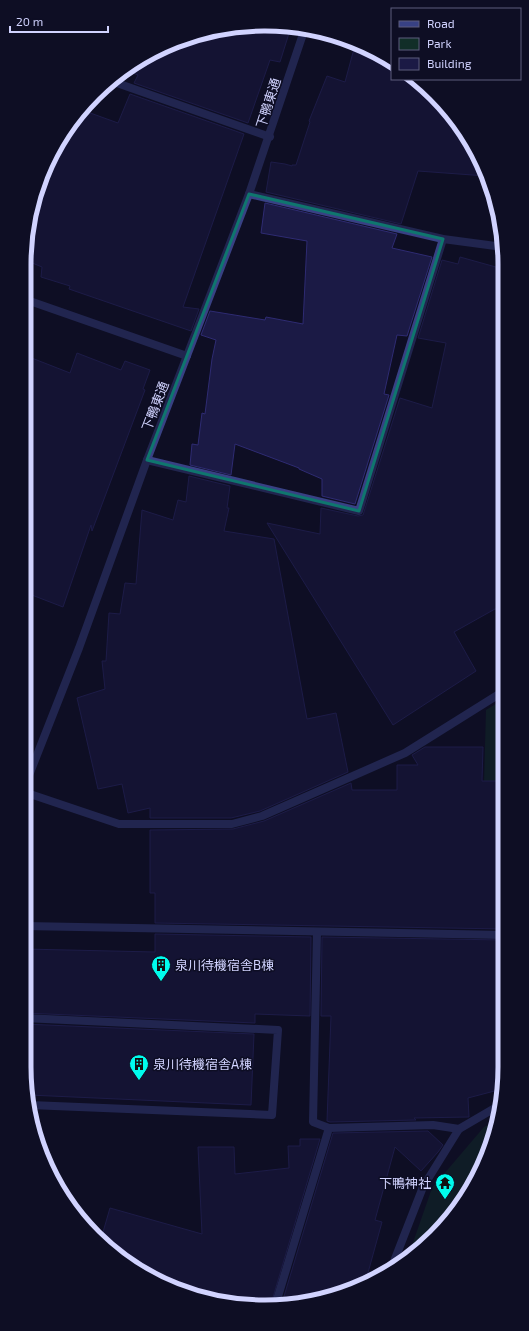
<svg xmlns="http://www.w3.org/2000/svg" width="529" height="1331" font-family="'Exo 2','Noto Sans JP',sans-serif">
<rect width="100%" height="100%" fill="#0e0e24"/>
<g fill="#112e28">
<path d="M 504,699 L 505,923 L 484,785 L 486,710 Z"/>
<path d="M 498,1120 L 497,1129 L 455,1213 L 408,1257 L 432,1188 L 484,1127 Z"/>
</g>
<g fill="#1b1a45" stroke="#2e2b72">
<path d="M 233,26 L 290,30 L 280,62 L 270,60 L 248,123 L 134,83 L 138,75 L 128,71 L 144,56 Z"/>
<path d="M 355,45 L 392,62 L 392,79 L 415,79 L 445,106 L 480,158 L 486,176 L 418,171 L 401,224 L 266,192 L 271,162 L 285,164 L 292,166 L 292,165 L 296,165 L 310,122 L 309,121 L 327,76 L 345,82 Z"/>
<path d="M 130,94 L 244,134 L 183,307 L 199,309 L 191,331 L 69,289 L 70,286 L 41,277 L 42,267 L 25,260 L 32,202 L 74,118 L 82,110 L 118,123 Z"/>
<path d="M 265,203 L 397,234 L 392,248 L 432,257 L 407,336 L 397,335 L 384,394 L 389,395 L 355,504 L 322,496 L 322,479 L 299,469 L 299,468 L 235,444 L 231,475 L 190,465 L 192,444 L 198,445 L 202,413 L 205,414 L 212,359 L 216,340 L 201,335 L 210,311 L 265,320 L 266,317 L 303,324 L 307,241 L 261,233 Z"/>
<path d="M 460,257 L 503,269 L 504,609 L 495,609 L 454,632 L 476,671 L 393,725 L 267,523 L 320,534 L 321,508 L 358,516 L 363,515 L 400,398 L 432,408 L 446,343 L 418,338 L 442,260 L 458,264 Z"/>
<path d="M 77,353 L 121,370 L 125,361 L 150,370 L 143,389 L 145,390 L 92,531 L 91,525 L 63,607 L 24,592 L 24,355 L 70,373 Z"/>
<path d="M 189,476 L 230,486 L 227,508 L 229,508 L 224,531 L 274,539 L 307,719 L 336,713 L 348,772 L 260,811 L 231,818 L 150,818 L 150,808 L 128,813 L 122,784 L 98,789 L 77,698 L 105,689 L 102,661 L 106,661 L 109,613 L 120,614 L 125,583 L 136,584 L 142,510 L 173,520 L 178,500 L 186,502 Z"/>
<path d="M 425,747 L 483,747 L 482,781 L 504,781 L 505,929 L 155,923 L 155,893 L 150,893 L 150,830 L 233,829 L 264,821 L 351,783 L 352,790 L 397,790 L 397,765 L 418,765 L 412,755 Z"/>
<path d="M 155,934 L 311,937 L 310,1016 L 255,1014 L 255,1023 L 24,1013 L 24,949 L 155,952 Z"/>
<path d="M 322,937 L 505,940 L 505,1066 L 502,1089 L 468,1098 L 469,1117 L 414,1118 L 416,1120 L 330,1122 L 327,1121 L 331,1016 L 321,1016 Z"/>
<path d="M 24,1024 L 254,1034 L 251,1105 L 29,1095 L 24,1066 Z"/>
<path d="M 428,1131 L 443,1145 L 438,1152 L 421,1171 L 395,1147 L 375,1220 L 382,1222 L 366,1280 L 313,1302 L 282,1303 L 333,1133 Z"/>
<path d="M 300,1139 L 320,1139 L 271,1304 L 233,1305 L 144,1275 L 101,1239 L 110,1208 L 202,1234 L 198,1147 L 234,1147 L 235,1174 L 289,1168 L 288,1146 L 300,1146 Z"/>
</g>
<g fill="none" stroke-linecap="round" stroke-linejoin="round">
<g stroke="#384184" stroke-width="8">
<path d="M 114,82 L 270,137"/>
<path d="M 24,299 L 187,356"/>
<path d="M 24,926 L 505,935"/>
<path d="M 317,932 L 313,1122 L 329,1128"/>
<path d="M 24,1018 L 278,1030 L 272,1115 L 30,1105"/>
<path d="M 391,1269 L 423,1187 L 459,1129 L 500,1105"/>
<path d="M 276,1303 L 329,1128 L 433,1125 L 459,1129"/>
</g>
<g stroke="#384184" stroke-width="8">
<path d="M 249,194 L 443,239 L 503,247"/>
<path d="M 147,460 L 359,511 L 443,239"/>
<path d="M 24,788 L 79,648 L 147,460 L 249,194 L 304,31"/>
<path d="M 24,792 L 119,824 L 232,824 L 262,816 L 405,753 L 504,691"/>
</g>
</g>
<path d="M0 0H529V1331H0ZM 249,194 L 443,239 L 359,511 L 147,460 Z" fill="#0e0e24" fill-opacity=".55" fill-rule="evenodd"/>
<path fill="none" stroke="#0f766e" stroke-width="3" stroke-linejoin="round" d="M 249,194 L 443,239 L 359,511 L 147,460 Z"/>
<defs>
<symbol id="building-pin" viewBox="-11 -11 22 30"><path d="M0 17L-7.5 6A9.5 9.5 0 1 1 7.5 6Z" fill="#00fced" stroke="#0e0e24"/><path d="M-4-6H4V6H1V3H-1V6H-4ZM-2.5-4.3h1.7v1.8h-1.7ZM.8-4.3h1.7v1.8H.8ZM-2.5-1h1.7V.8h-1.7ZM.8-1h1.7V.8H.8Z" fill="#111"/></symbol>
<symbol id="temple-pin" viewBox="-11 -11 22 30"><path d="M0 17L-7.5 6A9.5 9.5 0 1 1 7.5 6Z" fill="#00fced" stroke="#0e0e24"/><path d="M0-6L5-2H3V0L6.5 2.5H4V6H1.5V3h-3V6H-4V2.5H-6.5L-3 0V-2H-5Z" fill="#111"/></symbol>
</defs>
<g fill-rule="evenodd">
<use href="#building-pin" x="150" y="954" width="22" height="30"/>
<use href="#building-pin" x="128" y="1053" width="22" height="30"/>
<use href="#temple-pin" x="434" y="1172" width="22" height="30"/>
</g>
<g text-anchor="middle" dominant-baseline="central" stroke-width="3" stroke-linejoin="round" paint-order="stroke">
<g font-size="13" fill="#d1d3ff" stroke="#0e0e24">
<text transform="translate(268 103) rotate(-72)">下鴨東通</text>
<text transform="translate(155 406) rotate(-69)">下鴨東通</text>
</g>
<g font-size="13" fill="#d1d3ff" stroke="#0e0e24" text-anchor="start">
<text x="175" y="965">泉川待機宿舎B棟</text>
<text x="153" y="1064">泉川待機宿舎A棟</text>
<text x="431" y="1183" text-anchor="end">下鴨神社</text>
</g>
</g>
<path d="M0 0H529V1331H0ZM264 31H265A233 233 0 0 1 498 264V1067A233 233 0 0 1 265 1300H264A233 233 0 0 1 31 1067V264A233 233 0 0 1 264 31Z" fill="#0e0e24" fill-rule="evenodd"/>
<path fill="none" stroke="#d1d3ff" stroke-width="5" d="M264 31H265A233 233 0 0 1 498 264V1067A233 233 0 0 1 265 1300H264A233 233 0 0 1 31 1067V264A233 233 0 0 1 264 31Z"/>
<rect x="391" y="8" width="130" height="72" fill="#0e0e24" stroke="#5c5d7c"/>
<rect x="399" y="21" width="20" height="6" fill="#384184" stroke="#5c5d7c"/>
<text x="427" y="28" font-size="12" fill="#d1d3ff">Road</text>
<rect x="399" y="38" width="20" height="12" fill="#112e28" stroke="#5c5d7c"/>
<text x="427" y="48" font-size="12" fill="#d1d3ff">Park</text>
<rect x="399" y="58" width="20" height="12" fill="#1b1a45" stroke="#5c5d7c"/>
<text x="427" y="68" font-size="12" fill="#d1d3ff">Building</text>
<path d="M10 26v6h98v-6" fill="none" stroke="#d1d3ff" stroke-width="2"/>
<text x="16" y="26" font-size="12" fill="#d1d3ff" stroke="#0e0e24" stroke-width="3" paint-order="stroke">20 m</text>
</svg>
